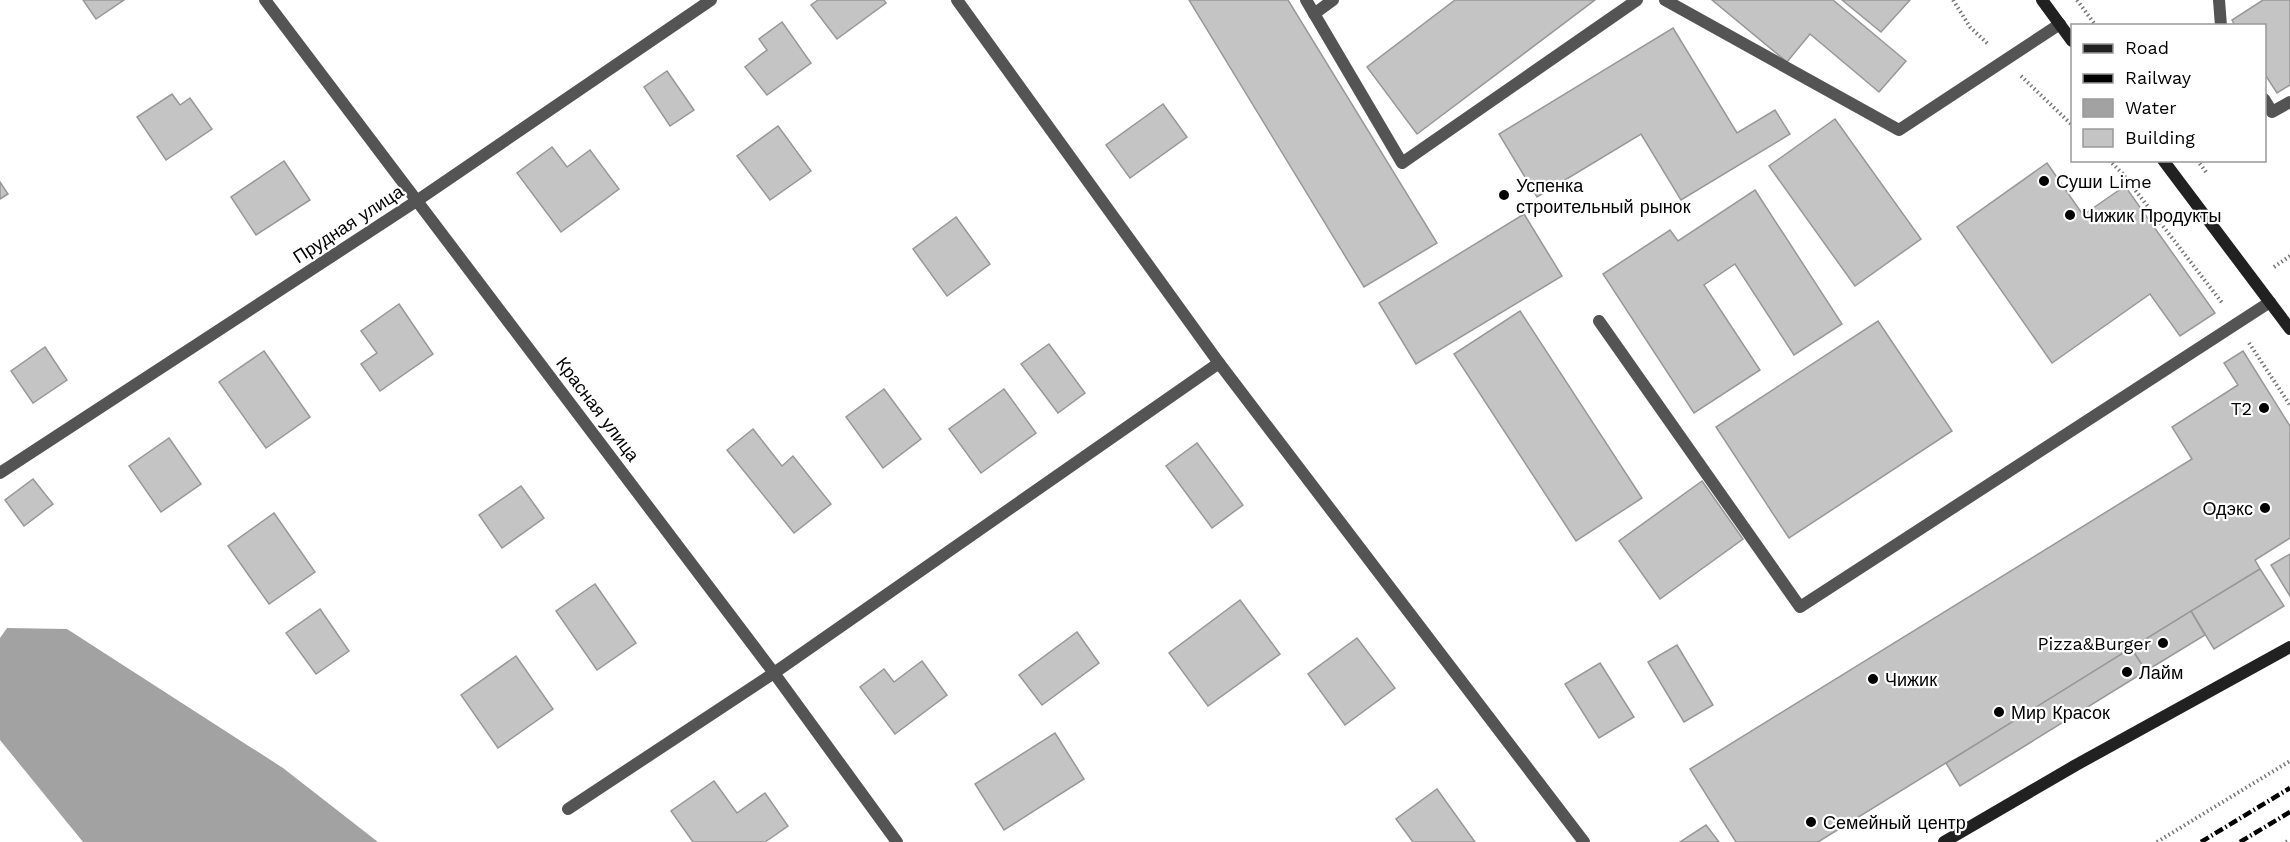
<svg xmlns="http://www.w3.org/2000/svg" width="2290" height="842" font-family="'Work Sans',sans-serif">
<rect width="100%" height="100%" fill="#fff"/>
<path fill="#a2a2a2" d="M 7,628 L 67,629 L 283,768 L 378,842 L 83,842 L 0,740 L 0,638 Z"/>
<g fill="#c4c4c4" stroke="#989898" stroke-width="1.5">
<path d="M 83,0 L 124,0 L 96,19 Z"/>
<path d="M 818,0 L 884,0 L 886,3 L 837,39 L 811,5 Z"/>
<path d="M 1189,0 L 1288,0 L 1437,243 L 1364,287 Z"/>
<path d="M 1455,0 L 1595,0 L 1417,134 L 1367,67 Z"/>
<path d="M 1712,0 L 1833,0 L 1906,61 L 1879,92 L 1810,34 L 1787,62 Z"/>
<path d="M 1842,0 L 1910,0 L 1881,32 Z"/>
<path d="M 2263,0 L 2290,0 L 2290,85 L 2277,93 L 2264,73 L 2264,26 L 2235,26 L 2232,20 Z"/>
<path d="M 782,22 L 811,63 L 767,95 L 745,67 L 767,50 L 759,39 Z"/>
<path d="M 1673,28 L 1737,133 L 1775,110 L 1790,134 L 1681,200 L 1641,134 L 1537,197 L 1499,134 Z"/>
<path d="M 667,71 L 694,110 L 670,126 L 644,87 Z"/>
<path d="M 172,94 L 180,105 L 190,98 L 212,129 L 166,160 L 137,117 Z"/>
<path d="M 1163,104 L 1187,137 L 1130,178 L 1106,145 Z"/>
<path d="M 1835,119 L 1921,239 L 1855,286 L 1769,166 Z"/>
<path d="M 778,126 L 811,171 L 770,200 L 737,156 Z"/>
<path d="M 552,147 L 567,167 L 590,150 L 619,189 L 561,232 L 517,173 Z"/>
<path d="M 284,161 L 310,200 L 256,235 L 231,197 Z"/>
<path d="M 2047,163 L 2083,215 L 2125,186 L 2215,313 L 2180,336 L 2150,294 L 2052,363 L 1957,227 Z"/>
<path d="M 0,182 L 8,194 L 0,199 Z"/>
<path d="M 1755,190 L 1842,324 L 1794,355 L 1735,264 L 1704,285 L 1760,370 L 1694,413 L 1603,274 L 1670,230 L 1678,241 Z"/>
<path d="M 1524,214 L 1562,276 L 1416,364 L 1379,303 Z"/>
<path d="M 956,217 L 990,264 L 947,296 L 913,249 Z"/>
<path d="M 399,304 L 433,354 L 380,391 L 361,364 L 377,353 L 361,331 Z"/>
<path d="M 1520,311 L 1642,498 L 1576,541 L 1454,354 Z"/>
<path d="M 1878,321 L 1952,431 L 1789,538 L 1716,427 Z"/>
<path d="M 1049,344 L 1085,393 L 1058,413 L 1021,364 Z"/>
<path d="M 45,347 L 67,380 L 33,403 L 11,371 Z"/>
<path d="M 264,351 L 310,417 L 266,448 L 219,382 Z"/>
<path d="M 2243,351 L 2290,426 L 2290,538 L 2255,560 L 2260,569 L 1818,842 L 1736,842 L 1690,769 L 2192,459 L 2172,427 L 2238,385 L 2224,363 Z"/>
<path d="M 884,389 L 921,439 L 883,468 L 846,417 Z"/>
<path d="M 1004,389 L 1036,433 L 981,473 L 949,429 Z"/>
<path d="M 753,429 L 782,466 L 793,456 L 831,504 L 794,533 L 727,450 Z"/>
<path d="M 169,438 L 201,484 L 161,512 L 129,466 Z"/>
<path d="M 1197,443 L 1243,505 L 1212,528 L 1166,466 Z"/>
<path d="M 33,479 L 53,504 L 24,526 L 5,500 Z"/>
<path d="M 1702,481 L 1743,539 L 1660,599 L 1619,541 Z"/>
<path d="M 521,486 L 544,518 L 502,548 L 479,515 Z"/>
<path d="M 274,513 L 315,572 L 269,604 L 228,546 Z"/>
<path d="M 2290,554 L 2290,596 L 2271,565 Z"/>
<path d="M 2260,569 L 2284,606 L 2214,649 L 2191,611 Z"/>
<path d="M 595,584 L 636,643 L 597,670 L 556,611 Z"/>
<path d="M 1240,600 L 1280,654 L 1208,706 L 1169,653 Z"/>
<path d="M 320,609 L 349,651 L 316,674 L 286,633 Z"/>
<path d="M 2191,611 L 2205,635 L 2146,671 L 2131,648 Z"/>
<path d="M 1077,632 L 1099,663 L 1042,705 L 1019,675 Z"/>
<path d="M 1357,638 L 1395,688 L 1345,725 L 1308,674 Z"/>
<path d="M 1677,645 L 1713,705 L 1684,722 L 1648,662 Z"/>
<path d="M 2131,648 L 2146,671 L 1960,786 L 1946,763 Z"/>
<path d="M 516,656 L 553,709 L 498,748 L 461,695 Z"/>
<path d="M 922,661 L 947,695 L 895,734 L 860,687 L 884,669 L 894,682 Z"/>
<path d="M 1600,663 L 1634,717 L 1599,738 L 1565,684 Z"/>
<path d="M 1055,733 L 1084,779 L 1004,830 L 975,784 Z"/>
<path d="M 714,781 L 737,813 L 765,793 L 788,826 L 765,842 L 693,842 L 671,811 Z"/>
<path d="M 1437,789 L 1475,842 L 1413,842 L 1396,819 Z"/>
<path d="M 1706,825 L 1719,842 L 1680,842 Z"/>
</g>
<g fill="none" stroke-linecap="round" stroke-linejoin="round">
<g stroke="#767676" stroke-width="4" stroke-dasharray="1.5 3" stroke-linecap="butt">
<path d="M 1953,0 L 1970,27 L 1988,44"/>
<path d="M 2077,0 L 2096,26"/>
<path d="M 2021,76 L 2072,125"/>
<path d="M 2109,160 L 2122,173 L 2223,304"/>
<path d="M 2197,160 L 2206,172"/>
<path d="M 2274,267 L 2290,256"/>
<path d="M 2249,343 L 2290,405"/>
<path d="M 2157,842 L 2290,761"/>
<path d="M 2286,842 L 2290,840"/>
</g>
<g stroke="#545454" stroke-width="12">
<path d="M 1306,0 L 1402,163 L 1637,0"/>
<path d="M 1665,0 L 1899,130 L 2060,24"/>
<path d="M 2219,0 L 2221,26"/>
<path d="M 1314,14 L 1333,0"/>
<path d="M 2264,99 L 2272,112 L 2290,102"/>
<path d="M 1599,321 L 1800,607 L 2270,302"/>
</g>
<g stroke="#545454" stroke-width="12">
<path d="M 265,0 L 774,673 L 897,842"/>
<path d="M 957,0 L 1219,363 L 1584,842"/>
<path d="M 0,473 L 418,200 L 711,0"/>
<path d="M 568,809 L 774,673 L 1219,363"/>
</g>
<g stroke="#212121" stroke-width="12">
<path d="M 2042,0 L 2072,41"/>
<path d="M 2163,160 L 2290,329"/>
<path d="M 1944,842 L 2076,765 L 2290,647"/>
</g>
<g stroke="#000" stroke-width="4.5" stroke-dasharray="9 3 1.5 3" stroke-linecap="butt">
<path d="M 2201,842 L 2290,788"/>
<path d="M 2240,842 L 2290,812"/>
</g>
</g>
<g fill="#000" stroke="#fff" stroke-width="2">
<circle cx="2044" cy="181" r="6"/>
<circle cx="1504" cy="195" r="6"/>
<circle cx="2070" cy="215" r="6"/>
<circle cx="2264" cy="408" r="6"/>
<circle cx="2265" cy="508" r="6"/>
<circle cx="2163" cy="643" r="6"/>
<circle cx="2127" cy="672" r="6"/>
<circle cx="1873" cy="679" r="6"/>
<circle cx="1999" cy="712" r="6"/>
<circle cx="1811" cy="822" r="6"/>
</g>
<g text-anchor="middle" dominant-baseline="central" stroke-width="4.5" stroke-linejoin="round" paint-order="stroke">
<g font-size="18" fill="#000" stroke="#fff" text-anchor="start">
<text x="2056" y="181">Суши Lime</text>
<text x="1516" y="185">Успенка<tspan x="1516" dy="21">строительный рынок</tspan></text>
<text x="2082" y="215">Чижик Продукты</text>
<text x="2252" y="408" text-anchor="end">T2</text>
<text x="2253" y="508" text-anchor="end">Одэкс</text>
<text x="2151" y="643" text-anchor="end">Pizza&amp;Burger</text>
<text x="2139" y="672">Лайм</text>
<text x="1885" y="679">Чижик</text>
<text x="2011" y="712">Мир Красок</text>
<text x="1823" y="822">Семейный центр</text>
</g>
<g font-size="18" fill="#000" stroke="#fff">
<text transform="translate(348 224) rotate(-33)">Прудная улица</text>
<text transform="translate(598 409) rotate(53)">Красная улица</text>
</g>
</g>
<rect x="2071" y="24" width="195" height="138" fill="#ffffff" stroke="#999999" stroke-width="1.5"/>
<rect x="2083" y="44" width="30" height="9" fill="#212121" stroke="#999999" stroke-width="1.5"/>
<text x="2125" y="54" font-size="18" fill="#000000">Road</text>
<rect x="2083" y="74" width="30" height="9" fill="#000000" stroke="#999999" stroke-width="1.5"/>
<text x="2125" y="84" font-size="18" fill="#000000">Railway</text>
<rect x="2083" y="99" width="30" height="18" fill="#a2a2a2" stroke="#999999" stroke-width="1.5"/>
<text x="2125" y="114" font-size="18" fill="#000000">Water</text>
<rect x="2083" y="129" width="30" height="18" fill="#c4c4c4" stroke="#999999" stroke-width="1.5"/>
<text x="2125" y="144" font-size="18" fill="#000000">Building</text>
</svg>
